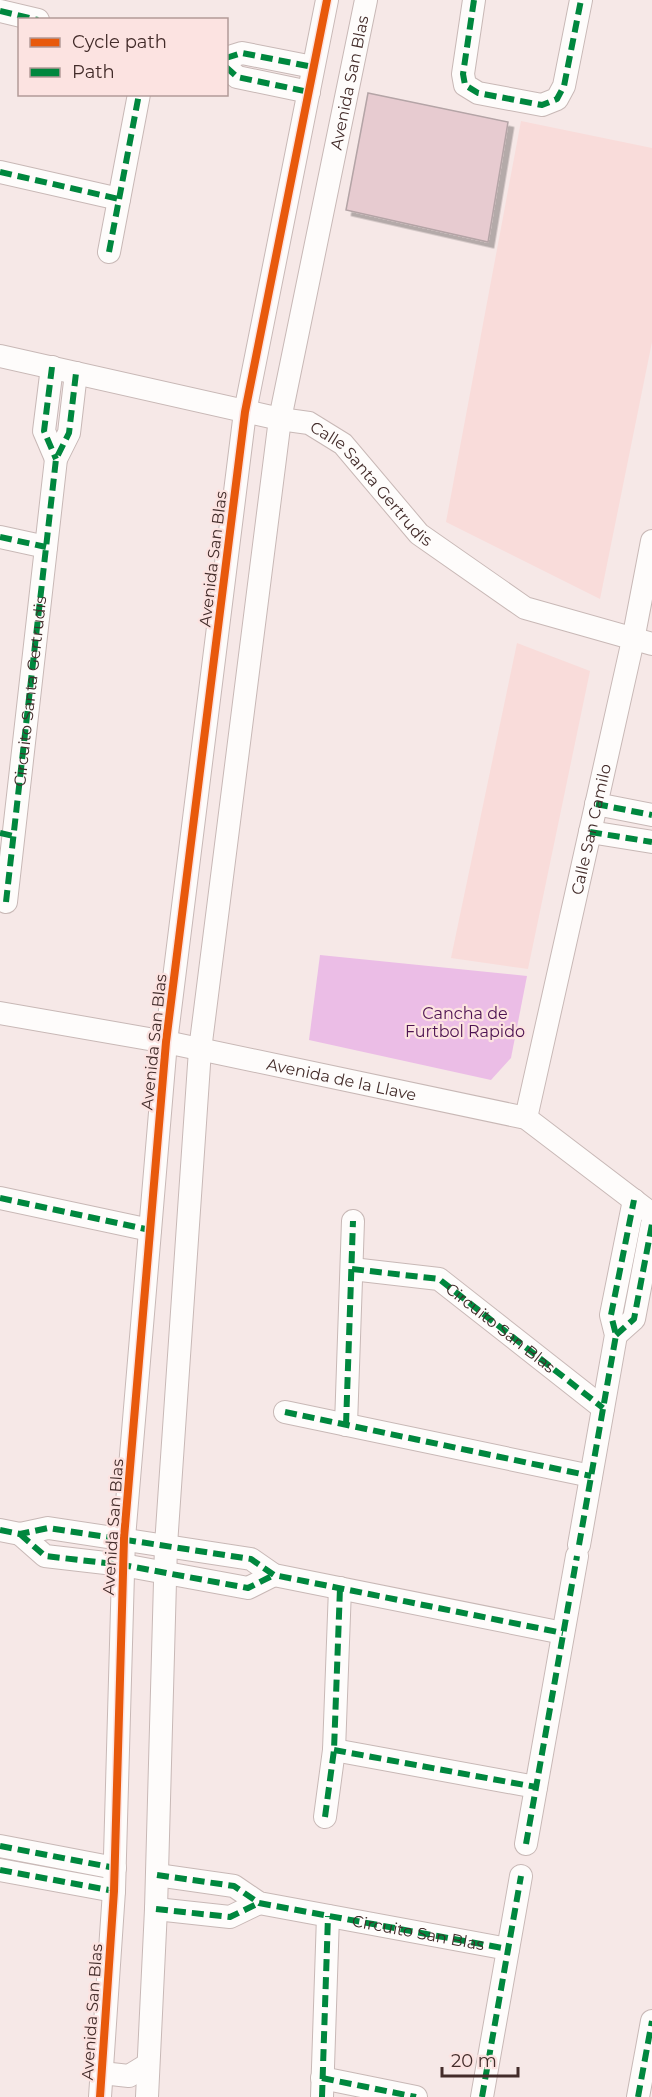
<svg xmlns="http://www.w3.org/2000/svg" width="652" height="2097" font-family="Montserrat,sans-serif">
<defs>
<filter id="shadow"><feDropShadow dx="5.5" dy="5.5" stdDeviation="0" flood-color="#0004"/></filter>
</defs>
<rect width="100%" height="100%" fill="#f6e8e7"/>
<g fill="#f9dcda">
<path d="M 521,121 L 652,148 L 652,342 L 600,599 L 446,522 Z"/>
<path d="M 517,643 L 590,671 L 528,969 L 451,958 Z"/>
</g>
<path fill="#ebbde6" d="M 320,955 L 527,976 L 511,1058 L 491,1080 L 309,1040 Z"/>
<path fill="#e7cbd0" stroke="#b4a4a6" stroke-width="1.5" filter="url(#shadow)" d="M 368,93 L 508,122 L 488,242 L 346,210 Z"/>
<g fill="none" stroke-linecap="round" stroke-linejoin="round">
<defs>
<g id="street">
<path d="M 474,0 L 463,74 L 465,85 L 478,93 L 542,105 L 557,99 L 564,86 L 581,0"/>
<path d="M 0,11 L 38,20"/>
<path d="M 226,58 L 242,53 L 313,67"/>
<path d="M 226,67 L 237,77 L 309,92"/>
<path d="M 0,172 L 119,199"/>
<path d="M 109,252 L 139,94"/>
<path id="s1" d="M 0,356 L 280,419 L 309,423 L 343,444 L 419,534 L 525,608 L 652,644"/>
<path d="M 52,367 L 44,431 L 56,459"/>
<path d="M 0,537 L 46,547"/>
<path d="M 596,804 L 652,815"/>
<path d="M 590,832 L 652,842"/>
<path id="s2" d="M 6,902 L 56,459 L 69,433 L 76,373"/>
<path id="s3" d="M 0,1013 L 166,1042 L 526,1118 L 652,1214"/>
<path id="s4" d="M 526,1118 L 633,640 L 652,541"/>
<path d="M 0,1198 L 150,1230"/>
<path d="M 352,1269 L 439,1279 L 603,1408"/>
<path d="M 616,1335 L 634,1319 L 652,1224"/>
<path d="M 285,1412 L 591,1476"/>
<path d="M 346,1425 L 353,1221"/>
<path d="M 0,1530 L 20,1534 L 48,1528 L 251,1559 L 274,1575 L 563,1633"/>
<path d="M 20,1534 L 45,1556 L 123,1565 L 248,1588 L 274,1575"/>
<path d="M 579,1545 L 616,1335 L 611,1315 L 634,1200"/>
<path d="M 334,1750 L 536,1787"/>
<path d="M 325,1817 L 334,1750 L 340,1588"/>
<path d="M 526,1844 L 577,1556"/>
<path d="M 0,1846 L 115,1868"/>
<path d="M 0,1870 L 114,1891"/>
<path id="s5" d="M 157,1875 L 234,1886 L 259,1903 L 508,1949"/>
<path d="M 156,1909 L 230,1917 L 259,1903"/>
<path d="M 102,2073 L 129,2076 L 147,2065"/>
<path d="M 322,2078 L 416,2097"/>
<path d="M 100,2097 L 114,1891 L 124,1538 L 166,1042 L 245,412 L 327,0"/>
<path id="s6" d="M 147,2097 L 156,1909 L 166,1545 L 200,1050 L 280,419 L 366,0"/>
<path d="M 322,2097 L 328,1916"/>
<path d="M 482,2097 L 521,1876"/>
<path d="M 638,2097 L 652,2021"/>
</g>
</defs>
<use href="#street" stroke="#c8b8b6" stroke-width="24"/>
<use href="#street" stroke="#fefcfb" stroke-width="22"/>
<g stroke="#00873e" stroke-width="6" stroke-dasharray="12 6" stroke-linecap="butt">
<path d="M 474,0 L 463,74 L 465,85 L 478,93 L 542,105 L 557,99 L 564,86 L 581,0"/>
<path d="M 0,11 L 38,20"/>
<path d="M 226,58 L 242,53 L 313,67"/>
<path d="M 226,67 L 237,77 L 309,92"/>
<path d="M 0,172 L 119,199"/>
<path d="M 109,252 L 139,94"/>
<path d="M 52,367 L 44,431 L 56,459"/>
<path d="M 0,537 L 46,547"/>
<path d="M 596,804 L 652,815"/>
<path d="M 590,832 L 652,842"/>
<path d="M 0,833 L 13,836"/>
<path d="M 6,902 L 56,459 L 69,433 L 76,373"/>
<path d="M 0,1198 L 150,1230"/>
<path id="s7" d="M 352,1269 L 439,1279 L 603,1408"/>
<path d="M 616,1335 L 634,1319 L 652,1224"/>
<path d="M 285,1412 L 591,1476"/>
<path d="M 346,1425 L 353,1221"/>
<path d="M 0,1530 L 20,1534 L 48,1528 L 251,1559 L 274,1575 L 563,1633"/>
<path d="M 20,1534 L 45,1556 L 123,1565 L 248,1588 L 274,1575"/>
<path d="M 579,1545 L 616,1335 L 611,1315 L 634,1200"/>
<path d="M 334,1750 L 536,1787"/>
<path d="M 325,1817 L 334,1750 L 340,1588"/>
<path d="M 526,1844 L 577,1556"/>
<path d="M 0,1846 L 115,1868"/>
<path d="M 0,1870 L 114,1891"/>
<path d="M 157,1875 L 234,1886 L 259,1903 L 508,1949"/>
<path d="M 156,1909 L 230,1917 L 259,1903"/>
<path d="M 322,2078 L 416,2097"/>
<path d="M 322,2097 L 328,1916"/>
<path d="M 482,2097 L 521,1876"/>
<path d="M 638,2097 L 652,2021"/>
</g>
<defs>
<path id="cycleway" d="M 100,2097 L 114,1891 L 124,1538 L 166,1042 L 245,412 L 327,0"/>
</defs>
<use href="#cycleway" stroke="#fce3e1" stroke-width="11"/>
<use href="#cycleway" stroke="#e8590c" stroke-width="8"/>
</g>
<g text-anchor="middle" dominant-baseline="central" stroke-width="4.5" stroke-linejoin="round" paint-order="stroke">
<g font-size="16" fill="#432c2a" stroke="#fce3e1">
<text stroke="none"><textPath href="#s6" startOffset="2028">Avenida San Blas</textPath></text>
<text stroke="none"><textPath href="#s1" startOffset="404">Calle Santa Gertrudis</textPath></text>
<text transform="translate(213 559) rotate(-83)">Avenida San Blas</text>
<text stroke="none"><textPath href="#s2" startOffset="212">Circuito Santa Gertrudis</textPath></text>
<text stroke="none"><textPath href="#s4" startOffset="296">Calle San Camilo</textPath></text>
<text transform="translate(154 1042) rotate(-84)">Avenida San Blas</text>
<text stroke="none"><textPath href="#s3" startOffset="348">Avenida de la Llave</textPath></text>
<text stroke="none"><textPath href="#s7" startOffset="166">Circuito San Blas</textPath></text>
<text transform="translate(113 1527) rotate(-86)">Avenida San Blas</text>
<text stroke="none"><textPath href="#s5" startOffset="270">Circuito San Blas</textPath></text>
<text transform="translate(92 2012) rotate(-86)">Avenida San Blas</text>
</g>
<g font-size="16" fill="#4d1351" stroke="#fce3e1">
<text x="465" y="1013">Cancha de<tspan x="465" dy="18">Furtbol Rapido</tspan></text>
</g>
</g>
<rect x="18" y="18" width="210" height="78" fill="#fce3e1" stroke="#b29a98" stroke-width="1.5"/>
<rect x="30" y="38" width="30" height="9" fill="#e8590c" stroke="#b29a98" stroke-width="1.5"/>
<text x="72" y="48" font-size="18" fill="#432c2a">Cycle path</text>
<rect x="30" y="68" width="30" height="9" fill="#00873e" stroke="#b29a98" stroke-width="1.5"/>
<text x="72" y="78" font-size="18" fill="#432c2a">Path</text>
<path d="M442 2067v9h76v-9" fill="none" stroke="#432c2a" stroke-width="3"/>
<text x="451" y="2067" font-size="18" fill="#432c2a" stroke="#fce3e1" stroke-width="4.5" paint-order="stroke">20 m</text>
</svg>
